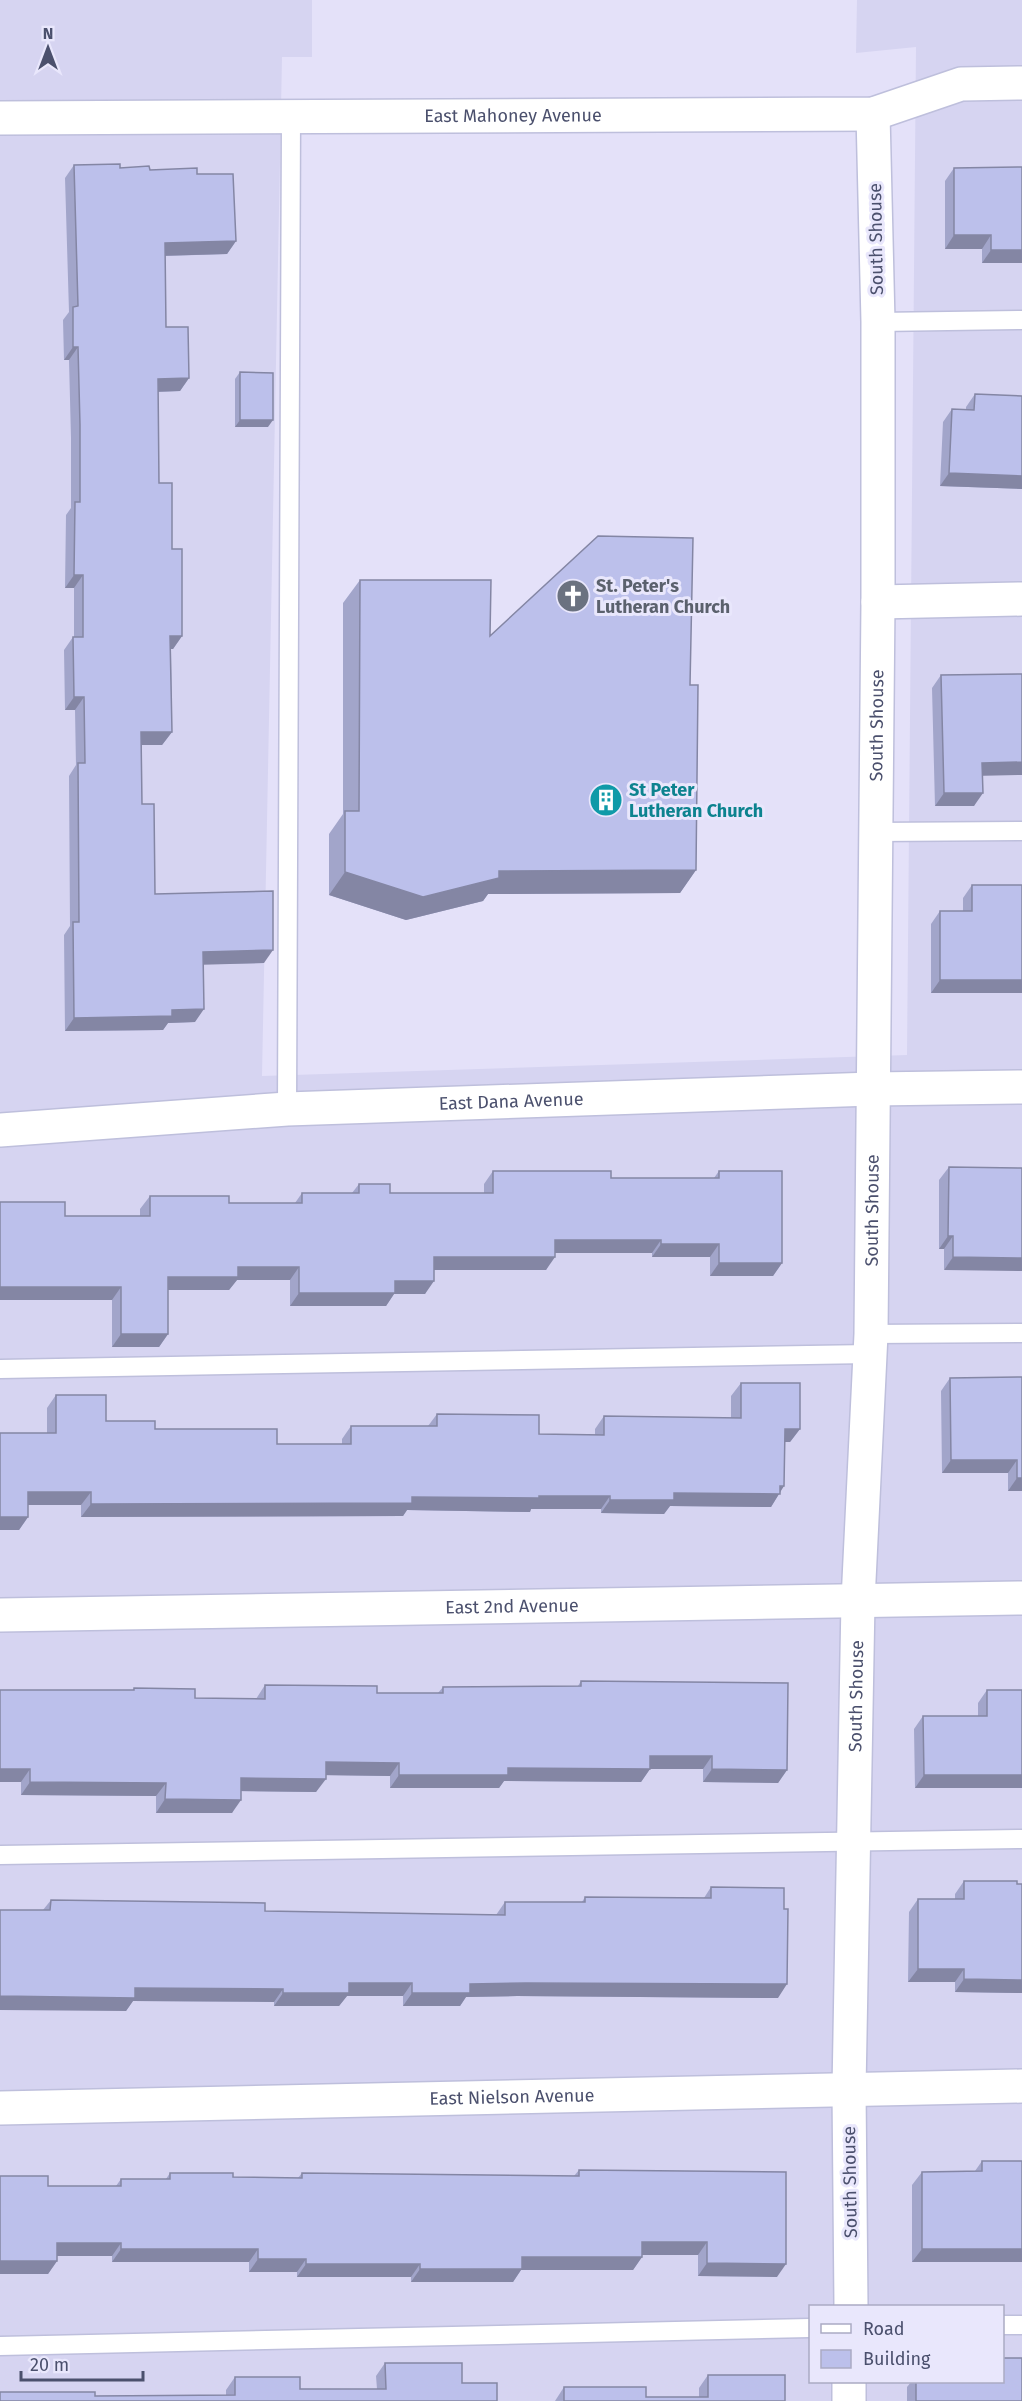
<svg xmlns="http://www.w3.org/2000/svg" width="1022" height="2401" font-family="'Fira Sans',sans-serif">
<rect width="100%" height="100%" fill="#e4e1f9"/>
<path fill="#d6d4f1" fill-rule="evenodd" d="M 0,0 L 312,0 L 312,57 L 282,57 L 262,1076 L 907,1055 L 916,47 L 856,53 L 857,0 L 1022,0 L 1022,2401 L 0,2401 ZM 810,2306 L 1002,2306 L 1002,2382 L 810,2382 Z"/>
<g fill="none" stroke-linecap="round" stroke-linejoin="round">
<defs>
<g id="service">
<path d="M 878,322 L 1022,320"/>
<path d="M 876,832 L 1022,831"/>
<path d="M 287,1109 L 291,116"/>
<path d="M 871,1334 L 1022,1333"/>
<path d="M 0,1369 L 870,1354"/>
<path d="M 0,1855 L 1022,1839"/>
<path d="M 1002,2325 L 1022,2325"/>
<path d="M 0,2346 L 810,2328"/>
</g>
<g id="minor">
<path id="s1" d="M 0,118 L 873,114 L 961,84 L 1022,83"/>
<path d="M 878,602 L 1022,599"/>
<path id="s2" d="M 0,1130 L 287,1109 L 872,1089 L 1022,1087"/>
<path id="s3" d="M 0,1615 L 1022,1598"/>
<path id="s4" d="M 0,2108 L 1022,2086"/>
<path id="s5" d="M 851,2306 L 849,2089 L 858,1601 L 871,1334 L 878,602 L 878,322 L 873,114"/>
<path d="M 849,2401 L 849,2382"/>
</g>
</defs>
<use href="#service" stroke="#bebfdc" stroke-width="21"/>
<use href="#minor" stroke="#bebfdc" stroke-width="36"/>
<use href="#service" stroke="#fff" stroke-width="18"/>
<use href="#minor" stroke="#fff" stroke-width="33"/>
</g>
<g fill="#a2a5ca">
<path d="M 74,165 L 120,168 L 197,174 L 236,241 L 227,254 L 165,256 L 166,327 L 189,378 L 180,391 L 158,392 L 159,483 L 172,549 L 182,636 L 173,649 L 171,649 L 172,732 L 162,745 L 142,745 L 142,804 L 155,894 L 264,963 L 204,964 L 195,1022 L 168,1023 L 163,1030 L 65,1031 L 64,935 L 70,926 L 69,776 L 76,765 L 75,710 L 65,710 L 64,650 L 73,637 L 74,637 L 74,588 L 65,588 L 66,515 L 71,508 L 71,438 L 69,360 L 64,360 L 63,320 L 69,312 L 65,178 Z"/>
<path d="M 954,168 L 1022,263 L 982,263 L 982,249 L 945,249 L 945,181 Z"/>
<path d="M 240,372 L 268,427 L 235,427 L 235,379 Z"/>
<path d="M 975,394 L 1022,396 L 1022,489 L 940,486 L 943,422 L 952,409 L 966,410 L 966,407 Z"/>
<path d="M 360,580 L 490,636 L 690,685 L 696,870 L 680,893 L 488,894 L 483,901 L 406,920 L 329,895 L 329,834 L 343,814 L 343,603 Z"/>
<path d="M 1022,674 L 1022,775 L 983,775 L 974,806 L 935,806 L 932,688 L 941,675 Z"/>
<path d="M 972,885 L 1022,885 L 1022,993 L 931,993 L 931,924 L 940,911 L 963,911 L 963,898 Z"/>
<path d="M 949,1167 L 1022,1168 L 944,1270 L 944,1249 L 939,1249 L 939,1180 Z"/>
<path d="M 493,1171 L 611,1178 L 714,1178 L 719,1171 L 782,1263 L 773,1276 L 710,1276 L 710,1257 L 652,1257 L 652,1253 L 555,1253 L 546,1270 L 434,1270 L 425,1294 L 394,1294 L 386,1306 L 290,1306 L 290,1280 L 237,1280 L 229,1290 L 168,1290 L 168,1334 L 159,1347 L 112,1347 L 112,1300 L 0,1300 L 65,1216 L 140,1216 L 140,1209 L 150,1196 L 229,1203 L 295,1203 L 302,1193 L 352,1193 L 359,1184 L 390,1193 L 484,1193 L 484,1184 Z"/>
<path d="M 1022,1377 L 1022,1491 L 1008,1491 L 1008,1473 L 942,1473 L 941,1391 L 950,1378 Z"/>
<path d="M 741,1383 L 800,1429 L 790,1442 L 785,1442 L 780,1492 L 771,1507 L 670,1506 L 664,1514 L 601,1513 L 601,1509 L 531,1509 L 530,1512 L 407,1510 L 403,1516 L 81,1517 L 81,1505 L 28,1505 L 28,1517 L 19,1530 L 0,1530 L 47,1433 L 47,1408 L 56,1395 L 106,1421 L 155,1429 L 277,1444 L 342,1444 L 342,1439 L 351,1426 L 428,1426 L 437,1414 L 539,1434 L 595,1435 L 595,1429 L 604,1416 L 731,1418 L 731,1396 Z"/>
<path d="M 581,1681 L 787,1770 L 778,1783 L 703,1782 L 703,1769 L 650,1769 L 641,1782 L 504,1781 L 499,1788 L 390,1788 L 390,1776 L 326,1775 L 316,1792 L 241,1791 L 232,1813 L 156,1813 L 156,1796 L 21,1795 L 21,1782 L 0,1782 L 133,1690 L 134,1688 L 195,1698 L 256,1699 L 265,1685 L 377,1693 L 438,1693 L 443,1687 L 578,1686 Z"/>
<path d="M 987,1690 L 1022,1788 L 915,1788 L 914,1729 L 923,1716 L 978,1716 L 978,1703 Z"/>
<path d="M 964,1881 L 1022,1993 L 955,1992 L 955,1982 L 908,1982 L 909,1912 L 918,1899 L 955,1899 L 955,1894 Z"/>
<path d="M 711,1887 L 778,1998 L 517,1996 L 466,1997 L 460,2006 L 403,2006 L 403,1996 L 347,1996 L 339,2006 L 274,2006 L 274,2002 L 133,2001 L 126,2011 L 43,1910 L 51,1900 L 265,1911 L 496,1915 L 505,1902 L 582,1902 L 585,1897 L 704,1898 Z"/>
<path d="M 982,2161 L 1022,2161 L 1022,2262 L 912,2262 L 912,2185 L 922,2172 L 975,2171 Z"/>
<path d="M 579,2170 L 777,2277 L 698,2276 L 698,2255 L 642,2255 L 642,2257 L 633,2270 L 521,2270 L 513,2282 L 411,2282 L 411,2277 L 297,2277 L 297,2272 L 249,2272 L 249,2262 L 112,2262 L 112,2256 L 57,2256 L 57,2261 L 48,2274 L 0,2274 L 48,2186 L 116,2186 L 121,2179 L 166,2179 L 170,2173 L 233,2177 L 298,2178 L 302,2173 L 574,2176 Z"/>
<path d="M 385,2363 L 462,2383 L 497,2401 L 95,2396 L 226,2395 L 226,2390 L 235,2377 L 300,2389 L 377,2389 L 376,2376 Z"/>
<path d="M 708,2375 L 785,2401 L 555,2401 L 564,2387 L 646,2397 L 699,2397 L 699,2388 Z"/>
<path d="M 911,2382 L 1002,2382 L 1022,2401 L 907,2401 L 907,2387 Z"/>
</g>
<g fill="#8486a4">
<path d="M 954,235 L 991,235 L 982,249 L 945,249 Z"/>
<path d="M 236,241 L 227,254 L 156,256 L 165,243 Z"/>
<path d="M 991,250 L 1022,250 L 1022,263 L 982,263 Z"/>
<path d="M 73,347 L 78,347 L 69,360 L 64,360 Z"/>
<path d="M 189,378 L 180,391 L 149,392 L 158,379 Z"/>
<path d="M 240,420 L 273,420 L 268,427 L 235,427 Z"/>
<path d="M 949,473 L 1022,476 L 1022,489 L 940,486 Z"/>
<path d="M 74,575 L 83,575 L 74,588 L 65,588 Z"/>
<path d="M 170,636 L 182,636 L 173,649 L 161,649 Z"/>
<path d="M 74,697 L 84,697 L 75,710 L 65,710 Z"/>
<path d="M 141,732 L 172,732 L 162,745 L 132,745 Z"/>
<path d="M 1022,762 L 1022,775 L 973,776 L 982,763 Z"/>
<path d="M 944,793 L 983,793 L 974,806 L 935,806 Z"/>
<path d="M 696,870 L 680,893 L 488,894 L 483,901 L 406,920 L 329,895 L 345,872 Z"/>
<path d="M 273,950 L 264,963 L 194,965 L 203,952 Z"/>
<path d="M 940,980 L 1022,980 L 1022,993 L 931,993 Z"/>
<path d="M 204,1009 L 195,1022 L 168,1023 L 163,1030 L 65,1031 L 74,1018 L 172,1010 Z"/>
<path d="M 948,1236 L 953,1236 L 944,1249 L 939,1249 Z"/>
<path d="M 555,1240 L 661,1240 L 652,1253 L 546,1253 Z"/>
<path d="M 661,1244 L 719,1244 L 710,1257 L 652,1257 Z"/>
<path d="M 434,1257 L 555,1257 L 546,1270 L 425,1270 Z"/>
<path d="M 953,1257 L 1022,1258 L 1022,1271 L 944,1270 Z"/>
<path d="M 719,1263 L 782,1263 L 773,1276 L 710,1276 Z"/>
<path d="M 238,1267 L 299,1267 L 290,1280 L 237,1280 L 229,1290 L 159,1290 L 168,1277 Z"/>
<path d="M 395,1281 L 434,1281 L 425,1294 L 394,1294 L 386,1306 L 290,1306 L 299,1293 Z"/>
<path d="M 0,1287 L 121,1287 L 112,1300 L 0,1300 Z"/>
<path d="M 121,1334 L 168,1334 L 159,1347 L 112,1347 Z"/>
<path d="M 785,1429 L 800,1429 L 790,1442 L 776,1442 Z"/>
<path d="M 951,1460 L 1017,1460 L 1008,1473 L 942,1473 Z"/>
<path d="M 1017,1478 L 1022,1478 L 1022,1491 L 1008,1491 Z"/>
<path d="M 784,1486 L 771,1507 L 670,1506 L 664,1514 L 601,1513 L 610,1500 L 674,1493 Z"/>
<path d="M 28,1492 L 91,1492 L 81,1505 L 19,1505 Z"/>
<path d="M 539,1496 L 610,1496 L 601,1509 L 531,1509 L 530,1512 L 407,1510 L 403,1516 L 81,1517 L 91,1504 L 412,1497 Z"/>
<path d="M 0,1517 L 28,1517 L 19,1530 L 0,1530 Z"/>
<path d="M 650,1756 L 712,1756 L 703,1769 L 650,1769 L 641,1782 L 504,1781 L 499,1788 L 390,1788 L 399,1775 L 508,1768 Z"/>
<path d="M 326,1762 L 399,1763 L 390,1776 L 316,1775 Z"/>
<path d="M 0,1769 L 30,1769 L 21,1782 L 0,1782 Z"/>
<path d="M 712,1769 L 787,1770 L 778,1783 L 703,1782 Z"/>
<path d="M 924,1775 L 1022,1775 L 1022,1788 L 915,1788 Z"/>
<path d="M 241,1778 L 326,1779 L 316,1792 L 232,1791 Z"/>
<path d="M 30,1782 L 166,1783 L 156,1796 L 21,1795 Z"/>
<path d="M 165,1799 L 241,1800 L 232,1813 L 156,1813 Z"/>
<path d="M 918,1969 L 964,1969 L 955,1982 L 908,1982 Z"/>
<path d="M 964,1979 L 1022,1980 L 1022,1993 L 955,1992 Z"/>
<path d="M 349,1983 L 412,1983 L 403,1996 L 347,1996 L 339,2006 L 274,2006 L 283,1993 Z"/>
<path d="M 526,1983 L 787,1984 L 778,1998 L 517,1996 L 466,1997 L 460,2006 L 403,2006 L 412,1993 L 470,1984 Z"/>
<path d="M 135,1988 L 283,1989 L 274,2002 L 133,2001 L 126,2011 L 0,2010 L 0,1996 Z"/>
<path d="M 642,2242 L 707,2242 L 698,2255 L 633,2255 Z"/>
<path d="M 57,2243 L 121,2243 L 112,2256 L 48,2256 Z"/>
<path d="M 121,2249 L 258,2249 L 249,2262 L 112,2262 Z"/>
<path d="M 922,2249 L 1022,2249 L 1022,2262 L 912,2262 Z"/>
<path d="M 522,2257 L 642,2257 L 633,2270 L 521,2270 L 513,2282 L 411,2282 L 420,2269 Z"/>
<path d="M 258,2259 L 306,2259 L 297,2272 L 249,2272 Z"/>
<path d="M 0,2261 L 57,2261 L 48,2274 L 0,2274 Z"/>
<path d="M 707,2263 L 786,2264 L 777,2277 L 698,2276 Z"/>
<path d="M 306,2264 L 420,2264 L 411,2277 L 297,2277 Z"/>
</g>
<g fill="#bcc0eb" stroke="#8486a4" stroke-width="1.5">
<path d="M 120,164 L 120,168 L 149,166 L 150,170 L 197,168 L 197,174 L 233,174 L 236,241 L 165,243 L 166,327 L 188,327 L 189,378 L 158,379 L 159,483 L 172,483 L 172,549 L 182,549 L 182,636 L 170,636 L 172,732 L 141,732 L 142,804 L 154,804 L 155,894 L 273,891 L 273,950 L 203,952 L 204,1009 L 172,1010 L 172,1016 L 74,1018 L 73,922 L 79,922 L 78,763 L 85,763 L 84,697 L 74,697 L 73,637 L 83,637 L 83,575 L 74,575 L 75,502 L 80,502 L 80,425 L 78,347 L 73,347 L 73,307 L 78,306 L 74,165 Z"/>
<path d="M 1022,167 L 1022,250 L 991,250 L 991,235 L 954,235 L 954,168 Z"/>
<path d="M 240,372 L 273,373 L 273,420 L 240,420 Z"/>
<path d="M 975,394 L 1022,396 L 1022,476 L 949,473 L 952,409 L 974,410 Z"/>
<path d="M 598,536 L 693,538 L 690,685 L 698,685 L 696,870 L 499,871 L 499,878 L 423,897 L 345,872 L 345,811 L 359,811 L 360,580 L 491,580 L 490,636 Z"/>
<path d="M 1022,674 L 1022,762 L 982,763 L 983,793 L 944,793 L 941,675 Z"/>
<path d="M 972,885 L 1022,885 L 1022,980 L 940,980 L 940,911 L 972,911 Z"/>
<path d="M 949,1167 L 1022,1168 L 1022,1258 L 953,1257 L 953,1236 L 948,1236 Z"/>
<path d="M 493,1171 L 611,1171 L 611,1178 L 719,1178 L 719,1171 L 782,1171 L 782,1263 L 719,1263 L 719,1244 L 661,1244 L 661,1240 L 555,1240 L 555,1257 L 434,1257 L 434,1281 L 395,1281 L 395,1293 L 299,1293 L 299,1267 L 238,1267 L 238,1277 L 168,1277 L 168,1334 L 121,1334 L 121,1287 L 0,1287 L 0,1202 L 65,1202 L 65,1216 L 150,1216 L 150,1196 L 229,1196 L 229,1203 L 302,1203 L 302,1193 L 359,1193 L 359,1184 L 390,1184 L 390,1193 L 493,1193 Z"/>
<path d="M 1022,1377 L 1022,1478 L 1017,1478 L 1017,1460 L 951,1460 L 950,1378 Z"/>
<path d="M 741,1383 L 800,1383 L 800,1429 L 785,1429 L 784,1486 L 780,1486 L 780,1494 L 674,1493 L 674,1500 L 610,1500 L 610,1496 L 539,1496 L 539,1498 L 412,1497 L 412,1503 L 91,1504 L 91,1492 L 28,1492 L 28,1517 L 0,1517 L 0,1433 L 56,1433 L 56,1395 L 106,1395 L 106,1421 L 155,1421 L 155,1429 L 277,1429 L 277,1444 L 351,1444 L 351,1426 L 437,1426 L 437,1414 L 539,1415 L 539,1434 L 604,1435 L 604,1416 L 741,1418 Z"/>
<path d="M 581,1681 L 788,1683 L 787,1770 L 712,1769 L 712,1756 L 650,1756 L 650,1769 L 508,1768 L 508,1775 L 399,1775 L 399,1763 L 326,1762 L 326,1779 L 241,1778 L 241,1800 L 165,1799 L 166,1783 L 30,1782 L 30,1769 L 0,1769 L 0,1690 L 134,1690 L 134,1688 L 195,1689 L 195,1698 L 265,1699 L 265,1685 L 377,1686 L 377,1693 L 443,1693 L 443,1687 L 581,1686 Z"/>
<path d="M 987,1690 L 1022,1690 L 1022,1775 L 924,1775 L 923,1716 L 987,1716 Z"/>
<path d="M 964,1881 L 1017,1881 L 1017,1884 L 1022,1884 L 1022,1980 L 964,1979 L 964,1969 L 918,1969 L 918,1899 L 964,1899 Z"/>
<path d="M 711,1887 L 784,1888 L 784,1909 L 788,1909 L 787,1984 L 526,1983 L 470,1984 L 470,1993 L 412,1993 L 412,1983 L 349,1983 L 349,1993 L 283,1993 L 283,1989 L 135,1988 L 135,1998 L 0,1996 L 0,1910 L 50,1910 L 51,1900 L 265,1903 L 265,1911 L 505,1915 L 505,1902 L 585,1902 L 585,1897 L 711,1898 Z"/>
<path d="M 982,2161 L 1022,2161 L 1022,2249 L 922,2249 L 922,2172 L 982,2171 Z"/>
<path d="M 579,2170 L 786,2172 L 786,2264 L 707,2263 L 707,2242 L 642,2242 L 642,2257 L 522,2257 L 522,2269 L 420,2269 L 420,2264 L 306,2264 L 306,2259 L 258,2259 L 258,2249 L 121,2249 L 121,2243 L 57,2243 L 57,2261 L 0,2261 L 0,2176 L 48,2176 L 48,2186 L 121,2186 L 121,2179 L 170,2179 L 170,2173 L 233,2173 L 233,2177 L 302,2178 L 302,2173 L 579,2176 Z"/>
<path d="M 1002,2358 L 1022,2358 L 1022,2401 L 916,2401 L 916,2382 L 1002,2382 Z"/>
<path d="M 385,2363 L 462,2363 L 462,2383 L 497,2383 L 497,2401 L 0,2401 L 0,2392 L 95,2392 L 95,2396 L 235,2395 L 235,2377 L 300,2377 L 300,2389 L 386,2389 Z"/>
<path d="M 708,2375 L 785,2375 L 785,2401 L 564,2401 L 564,2387 L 646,2387 L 646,2397 L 708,2397 Z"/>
</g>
<defs>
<symbol id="church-disc" viewBox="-11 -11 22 22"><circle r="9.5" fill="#6b7280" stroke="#e9e7fc"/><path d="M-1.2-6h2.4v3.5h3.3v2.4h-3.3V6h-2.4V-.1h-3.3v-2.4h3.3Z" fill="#fff"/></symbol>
<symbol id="building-disc" viewBox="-11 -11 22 22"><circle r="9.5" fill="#0f9aa8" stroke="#e9e7fc"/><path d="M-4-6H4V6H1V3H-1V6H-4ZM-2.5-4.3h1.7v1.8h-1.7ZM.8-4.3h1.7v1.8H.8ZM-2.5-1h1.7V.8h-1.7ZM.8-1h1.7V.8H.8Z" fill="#fff"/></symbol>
</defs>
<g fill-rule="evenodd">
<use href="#church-disc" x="554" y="577" width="38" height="38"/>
<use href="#building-disc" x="587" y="781" width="38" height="38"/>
</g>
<g text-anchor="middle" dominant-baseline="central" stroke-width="6" stroke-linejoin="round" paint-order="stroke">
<g font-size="18" fill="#4b506d" stroke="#e9e7fc">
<text stroke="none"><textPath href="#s1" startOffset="513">East Mahoney Avenue</textPath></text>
<text transform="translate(876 239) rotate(-91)">South Shouse</text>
<text stroke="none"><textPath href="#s5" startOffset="1581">South Shouse</textPath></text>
<text stroke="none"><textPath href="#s2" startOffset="512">East Dana Avenue</textPath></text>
<text stroke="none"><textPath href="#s5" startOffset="1096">South Shouse</textPath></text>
<text stroke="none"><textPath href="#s3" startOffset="512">East 2nd Avenue</textPath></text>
<text stroke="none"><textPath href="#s5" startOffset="610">South Shouse</textPath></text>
<text stroke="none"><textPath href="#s4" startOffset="512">East Nielson Avenue</textPath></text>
<text transform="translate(850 2182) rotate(-91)">South Shouse</text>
</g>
<g font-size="18" font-weight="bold" fill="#5b616d" stroke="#e9e7fc" text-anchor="start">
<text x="596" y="586">St. Peter's<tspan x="596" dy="21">Lutheran Church</tspan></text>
</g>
<g font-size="18" font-weight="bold" fill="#0d838f" stroke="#e9e7fc" text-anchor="start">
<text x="629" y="790">St Peter<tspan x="629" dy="21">Lutheran Church</tspan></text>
</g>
</g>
<rect x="809" y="2305" width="195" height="78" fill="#e9e7fc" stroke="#aaabc3" stroke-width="1.5"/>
<rect x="821" y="2324" width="30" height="9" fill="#ffffff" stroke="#aaabc3" stroke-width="1.5"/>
<text x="863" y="2335" font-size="18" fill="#4b506d">Road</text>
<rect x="821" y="2350" width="30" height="18" fill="#bcc0eb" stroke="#aaabc3" stroke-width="1.5"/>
<text x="863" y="2365" font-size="18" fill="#4b506d">Building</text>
<g transform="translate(48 48)" stroke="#e9e7fc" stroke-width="4.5" paint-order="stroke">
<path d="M0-4.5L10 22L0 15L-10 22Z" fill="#4b506d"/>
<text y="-9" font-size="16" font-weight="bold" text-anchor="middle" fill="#4b506d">N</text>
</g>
<path d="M21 2371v9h122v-9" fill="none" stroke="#4b506d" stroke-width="3"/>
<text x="30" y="2371" font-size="18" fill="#4b506d" stroke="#e9e7fc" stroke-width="4.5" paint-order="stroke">20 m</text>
</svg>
